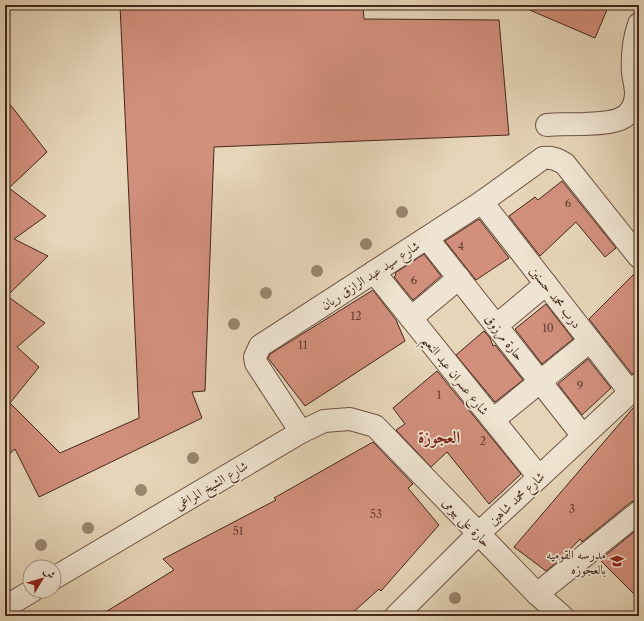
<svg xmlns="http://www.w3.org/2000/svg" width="644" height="621" font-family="'Libre Caslon Text',Amiri,serif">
<rect width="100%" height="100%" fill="#e6d5b8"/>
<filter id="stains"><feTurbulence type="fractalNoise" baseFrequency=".005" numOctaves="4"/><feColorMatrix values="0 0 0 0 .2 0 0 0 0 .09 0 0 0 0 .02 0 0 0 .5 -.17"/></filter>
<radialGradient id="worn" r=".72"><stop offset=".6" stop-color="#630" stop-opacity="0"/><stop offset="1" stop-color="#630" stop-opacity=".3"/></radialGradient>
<g fill="#d18f7c" stroke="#44271a">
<path d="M 120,5 L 363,5 L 364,19 L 499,20 L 509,135 L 214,147 L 205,391 L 192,392 L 202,418 L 39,497 L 15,449 L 5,458 L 5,98 L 47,152 L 9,188 L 46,216 L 14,239 L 48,256 L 7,296 L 45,323 L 17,347 L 39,367 L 10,403 L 60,453 L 139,418 Z"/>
<path d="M 518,5 L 609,5 L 595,38 Z"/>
<path d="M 562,181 L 616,248 L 605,257 L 576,222 L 540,256 L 509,216 L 535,197 L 538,200 Z"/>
<path d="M 479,219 L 509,258 L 476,280 L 445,241 Z"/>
<path d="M 424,254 L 441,276 L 413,300 L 394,277 L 396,275 L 395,273 Z"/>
<path d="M 639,269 L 639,372 L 632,374 L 589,319 Z"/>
<path d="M 373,290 L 396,320 L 405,341 L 305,406 L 268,358 L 270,354 Z"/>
<path d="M 546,304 L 573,339 L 542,364 L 515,329 Z"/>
<path d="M 484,331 L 490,338 L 493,346 L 495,345 L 523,380 L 495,402 L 456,355 Z"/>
<path d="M 588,359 L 611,388 L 582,415 L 558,384 Z"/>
<path d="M 437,371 L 521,474 L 489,504 L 447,452 L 431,467 L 396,430 L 405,424 L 393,408 Z"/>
<path d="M 639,401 L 639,500 L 631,502 L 582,542 L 580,539 L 563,557 L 546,571 L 514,547 Z"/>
<path d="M 373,442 L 413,484 L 408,488 L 439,525 L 381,591 L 379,589 L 349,616 L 99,616 L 174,570 L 163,559 L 276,500 L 274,498 Z"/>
<path d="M 639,528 L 639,599 L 600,560 Z"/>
</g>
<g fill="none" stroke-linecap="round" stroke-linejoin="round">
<defs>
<g id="minor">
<path d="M 547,125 C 559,124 572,124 584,124 C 606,123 635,124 636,94 C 636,87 634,80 633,73 C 632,57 634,39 639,24"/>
<path d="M 482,202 L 630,392"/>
<path d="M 427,238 L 583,436"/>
<path d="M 374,272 L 539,477"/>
<path d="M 411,318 L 459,278"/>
<path d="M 496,326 L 546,284"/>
<path d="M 493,420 L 590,341"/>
<path d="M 301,432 L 256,363 L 255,357 L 260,346 L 482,202 L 543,158 C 552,157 557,159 565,164 L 639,257"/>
<path d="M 54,578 L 301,432 L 324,421 L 350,419 L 375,426 L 537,594 L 562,616"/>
<path d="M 537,594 L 639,512"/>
<path d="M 5,607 L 32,591"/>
<path d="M 396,616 L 478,534 L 639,384"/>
</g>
</defs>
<use href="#minor" stroke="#6c5242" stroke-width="24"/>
<use href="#minor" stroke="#efe4d1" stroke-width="22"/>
</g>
<g fill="#99866e">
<circle cx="402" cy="212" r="6"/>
<circle cx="366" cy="244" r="6"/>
<circle cx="317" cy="271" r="6"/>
<circle cx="266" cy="293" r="6"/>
<circle cx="234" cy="324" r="6"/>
<circle cx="193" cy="458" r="6"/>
<circle cx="141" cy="490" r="6"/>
<circle cx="88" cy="528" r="6"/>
<circle cx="41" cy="545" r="6"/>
<circle cx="455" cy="598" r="6"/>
</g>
<defs>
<symbol id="school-bare" viewBox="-9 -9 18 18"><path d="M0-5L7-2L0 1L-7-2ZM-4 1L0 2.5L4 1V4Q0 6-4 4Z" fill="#8f2418" stroke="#efe4d1" stroke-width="2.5" paint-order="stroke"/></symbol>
</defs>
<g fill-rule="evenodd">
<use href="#school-bare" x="607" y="551" width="20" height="20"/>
</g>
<g text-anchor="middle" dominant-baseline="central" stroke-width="3.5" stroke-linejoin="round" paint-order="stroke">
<g font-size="11" fill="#674132">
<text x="568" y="203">6</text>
<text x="461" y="246">4</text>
<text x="414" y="280">6</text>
<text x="356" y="316">12</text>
<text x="548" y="328">10</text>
<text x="303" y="345">11</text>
<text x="580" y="386">9</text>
<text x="439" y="395">1</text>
<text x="483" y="441">2</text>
<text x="572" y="509">3</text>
<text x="376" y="514">53</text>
<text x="238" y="531">51</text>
</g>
<g font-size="13" fill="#44271a" stroke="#efe4d1">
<text transform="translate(370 275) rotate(-33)">شارع سيد عبد الرازق ريان</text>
<text transform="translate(556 297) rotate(52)">درب محمد حسنين</text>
<text transform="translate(505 337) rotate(52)">حارة مرزوق</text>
<text transform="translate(456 375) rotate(51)">شارع عسران عبد النعيم</text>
<text transform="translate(211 485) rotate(-31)">شارع الشيخ المراغى</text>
<text transform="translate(516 498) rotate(-43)">شارع محمد شاهين</text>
<text transform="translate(467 522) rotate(46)">حارة على بيومى</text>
</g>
<g font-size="13" fill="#44271a" stroke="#efe4d1" text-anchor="end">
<text x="606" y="554">مدرسه القوميه<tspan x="606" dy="15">بالعجوزه</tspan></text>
</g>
<g font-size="17" font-weight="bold" fill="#7a1f14" stroke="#efe4d1">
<text x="439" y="437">العجوزة</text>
</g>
</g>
<rect width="644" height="621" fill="none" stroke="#e6d5b8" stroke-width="20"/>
<rect x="6" y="6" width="632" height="609" fill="none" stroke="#44271a" stroke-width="2"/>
<rect x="10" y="10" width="624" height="601" fill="none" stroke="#44271a"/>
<g transform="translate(42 579) rotate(52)"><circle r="19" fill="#efe4d1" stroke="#ab9888"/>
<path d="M0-3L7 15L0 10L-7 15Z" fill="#8f2418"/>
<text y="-6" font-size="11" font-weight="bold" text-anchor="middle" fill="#44271a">ش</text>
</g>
<rect width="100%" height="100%" filter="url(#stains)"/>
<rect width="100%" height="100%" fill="url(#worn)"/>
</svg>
